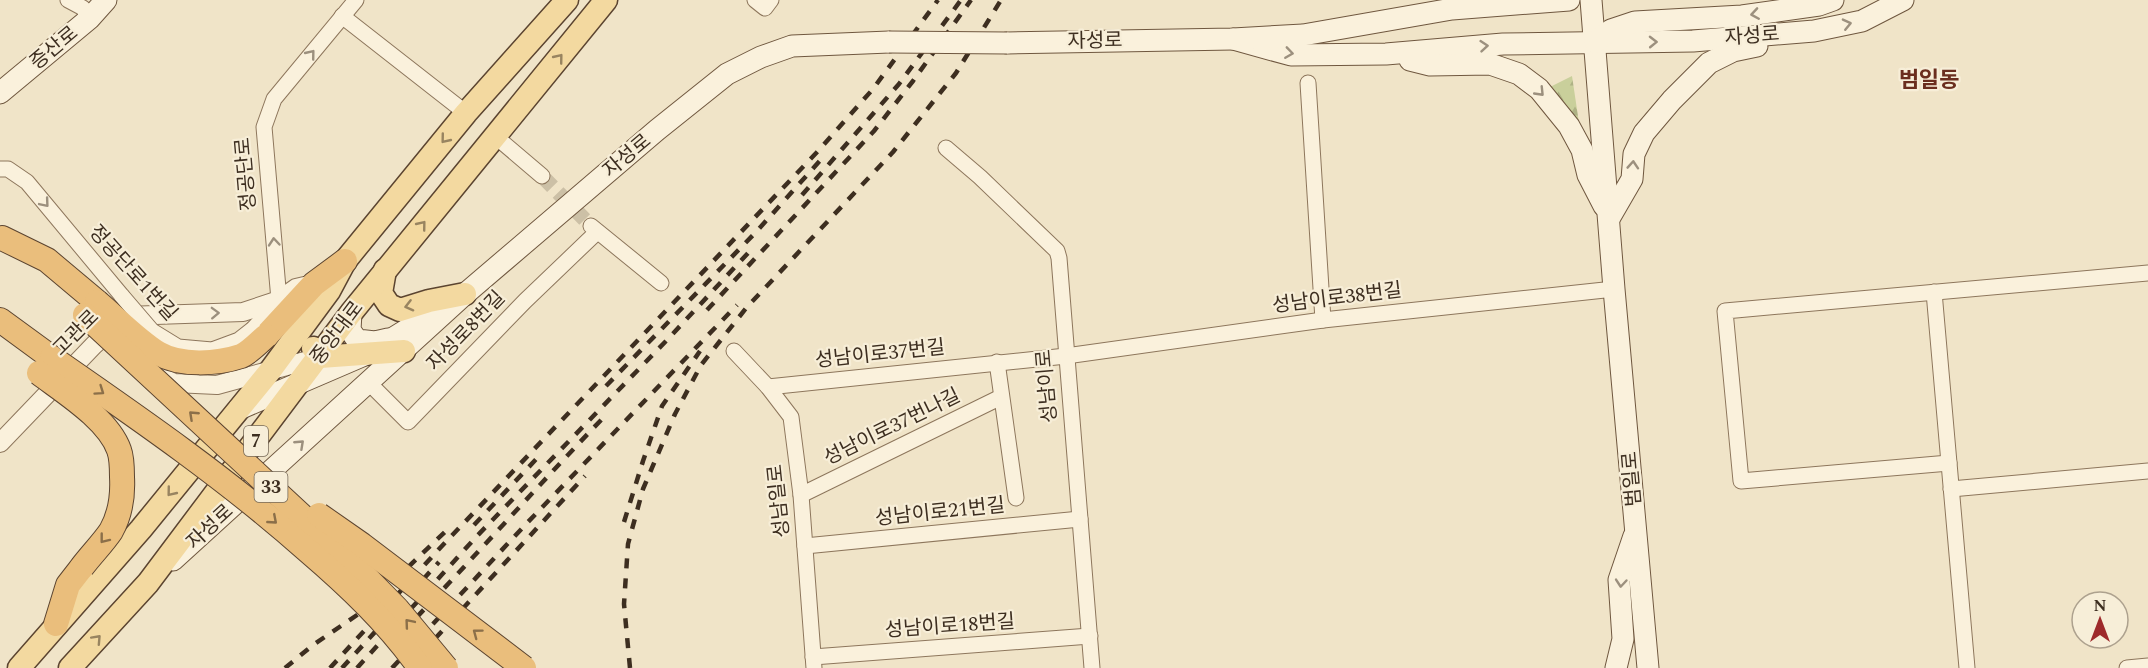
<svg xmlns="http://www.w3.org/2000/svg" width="2148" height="668" font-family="Spectral,'Noto Sans KR',serif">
<defs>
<pattern id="forest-firs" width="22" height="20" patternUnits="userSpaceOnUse" patternTransform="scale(1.5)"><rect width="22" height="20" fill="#c9cf9b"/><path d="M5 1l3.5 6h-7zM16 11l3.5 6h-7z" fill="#aeb285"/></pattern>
</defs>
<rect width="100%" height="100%" fill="#f0e4c8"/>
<path fill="url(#forest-firs)" d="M 1572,76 L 1579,123 L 1548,88 Z"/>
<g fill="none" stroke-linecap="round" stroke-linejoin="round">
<path stroke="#ccc0a6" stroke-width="15" stroke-dasharray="15 8" stroke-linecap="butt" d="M 542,176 L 591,226"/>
<defs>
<g id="minor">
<path d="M 68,0 L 83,8 L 89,19"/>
<path d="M 755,0 L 765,8 L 771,0"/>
<path d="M 342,16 L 466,113"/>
<path d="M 1308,83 L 1323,320"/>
<path d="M 495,136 L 542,176"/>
<path d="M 946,148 L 980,177 L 1057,251 L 1059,258 L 1092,668"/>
<path d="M 0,169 L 8,169 L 27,182 L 122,296"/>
<path d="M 591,226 L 661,283"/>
<path d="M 1934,292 L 1967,668"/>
<path d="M 253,329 L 279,300 L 264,127 L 274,99 L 356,0"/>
<path d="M 734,351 L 768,387 L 791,417 L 801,495 L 814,668"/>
<path d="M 997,362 L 1016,498"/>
<path d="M 368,382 L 408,422 L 525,301 L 597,232"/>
<path d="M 768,387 L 1066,356 L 1323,320 L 1614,289"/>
<path d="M 1949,463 L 1741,481 L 1725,311 L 2148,273"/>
<path d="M 1951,489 L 2148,471"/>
<path d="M 801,495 L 1001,397"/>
<path d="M 805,546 L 1080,519"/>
<path d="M 813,657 L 1090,636"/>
<path d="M 2127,668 L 2148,666"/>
</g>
<g id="tertiary">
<path d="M 156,374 L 174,383 L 217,385 L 320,357"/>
<path d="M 0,443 L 94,345 L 126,316 L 243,312 L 279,300 L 296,288 L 313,284"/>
</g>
<g id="secondary">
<path d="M 1591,0 L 1614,289 L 1648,668"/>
<path d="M 1233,39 L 1291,55 L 1386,54 L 1503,44 L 1693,41 L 1814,31 L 1862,21 L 1903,0"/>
<path d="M 1595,42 L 1611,30 L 1635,22 L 1742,16 L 1819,5 L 1833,0"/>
<path d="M 1007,43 L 1233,39 L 1303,35 L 1452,9 L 1569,0"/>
<path d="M 1410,60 L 1430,65 L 1490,64 L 1519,74 L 1539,89 L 1569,126 L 1582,150 L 1588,175 L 1604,206"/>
<path d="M 0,93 L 89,19 L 106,0"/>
<path d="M 1610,217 L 1632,179 L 1634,154 L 1644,133 L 1672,100 L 1709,63 L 1733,51 L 1757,46"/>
<path d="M 351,313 L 350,330 L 357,340 L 375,342 L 388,339"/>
<path d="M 239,409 L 369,353 L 424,319"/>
<path d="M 173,560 L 465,294 L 657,130 L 727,74 L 761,57 L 792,46 L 889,42"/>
<path d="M 1616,668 L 1623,639 L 1619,580 L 1634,536"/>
</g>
<g id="primary">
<path d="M 385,270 L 381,293 L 389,305 L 400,310 L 429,301 L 465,294"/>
<path d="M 313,348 L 320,357 L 404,351"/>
<path d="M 19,668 L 141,529 L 270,371 L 329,291 L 345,261 L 466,113 L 567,0"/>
<path d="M 70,668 L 148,583 L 351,313 L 606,0"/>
</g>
<g id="trunk">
<path d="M 2,238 L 47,260 L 97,302"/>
<path d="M 0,320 L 52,358"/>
<path d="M 266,336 L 314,284 L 345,261"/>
<path d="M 56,624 L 68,585 L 82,567"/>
</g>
</defs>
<use href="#minor" stroke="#8d765c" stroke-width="17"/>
<use href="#tertiary" stroke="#8d765c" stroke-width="20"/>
<use href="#secondary" stroke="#6f573f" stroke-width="23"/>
<use href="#primary" stroke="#5b4430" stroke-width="25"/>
<use href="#trunk" stroke="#5b4430" stroke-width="26"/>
<use href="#minor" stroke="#faf1dc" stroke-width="15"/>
<use href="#tertiary" stroke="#faf1dc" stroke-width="18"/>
<use href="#secondary" stroke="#faf1dc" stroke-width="21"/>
<use href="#primary" stroke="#f3d9a0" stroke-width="22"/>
<use href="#trunk" stroke="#eabe7c" stroke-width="24"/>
<g stroke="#3d2e20" stroke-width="4.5" stroke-dasharray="10 10" stroke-linecap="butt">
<path d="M 802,195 L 899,84 L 961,0"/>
<path d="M 707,310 L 874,131 L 913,81 L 971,0"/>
<path d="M 606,386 L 757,231 L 825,155"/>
<path d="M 624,522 L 643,461 L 662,406 L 700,351"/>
<path d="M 474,525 L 542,453"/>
<path d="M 389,646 C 462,571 531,493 603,418"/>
<path d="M 285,668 L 313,645 L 360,613 L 449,528"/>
<path d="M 330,668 L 441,547 L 819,150 L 873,89 L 938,0"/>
<path d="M 342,668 L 439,562"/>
<path d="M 357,668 L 477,536 L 667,340 L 749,252"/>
<path d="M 392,668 L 527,523 L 737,305"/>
<path d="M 408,668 L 585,476"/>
<path d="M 630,668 L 624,604 L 628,544 L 643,489 L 675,414 L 701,365 L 747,307 L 893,152 L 956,73 L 1001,0"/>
</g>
<defs>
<path id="minor-bridge" d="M 122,296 L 152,331 L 178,347 L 212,350 L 239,340 L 253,329"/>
<path id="secondary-bridge" d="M 889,42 L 1007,43"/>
<g id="trunk-bridge">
<path d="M 97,302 C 116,318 137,340 158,353 C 180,366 217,364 241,356 C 250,352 259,342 266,336"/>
<path d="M 85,315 L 346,557 L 397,609 L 446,668"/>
<path d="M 52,358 C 140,419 227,479 307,550 C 349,586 388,623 420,668"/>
<path d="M 39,373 C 64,392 108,419 119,450 C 122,458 122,468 122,477 C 123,495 120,515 111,531 C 103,543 91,555 82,567"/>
<path d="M 319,515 L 362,545 L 524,668"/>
</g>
</defs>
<use href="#minor-bridge" stroke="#8d765c" stroke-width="17" stroke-linecap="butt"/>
<use href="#secondary-bridge" stroke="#6f573f" stroke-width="23" stroke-linecap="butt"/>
<use href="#trunk-bridge" stroke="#5b4430" stroke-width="26" stroke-linecap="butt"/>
<use href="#minor-bridge" stroke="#faf1dc" stroke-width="15"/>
<use href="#secondary-bridge" stroke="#faf1dc" stroke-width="21"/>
<use href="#trunk-bridge" stroke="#eabe7c" stroke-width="24"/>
</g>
<defs><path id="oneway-chevron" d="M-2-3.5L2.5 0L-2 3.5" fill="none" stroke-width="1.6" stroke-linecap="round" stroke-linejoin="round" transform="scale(1.5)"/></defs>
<g stroke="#9c907e">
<use href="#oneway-chevron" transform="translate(1755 14) rotate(171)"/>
<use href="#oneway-chevron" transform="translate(1847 24) rotate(-13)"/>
<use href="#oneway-chevron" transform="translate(1653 42) rotate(-1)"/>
<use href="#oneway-chevron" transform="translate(1484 46) rotate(-5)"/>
<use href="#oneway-chevron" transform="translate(1289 53) rotate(8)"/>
<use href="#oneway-chevron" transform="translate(311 54) rotate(-51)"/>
<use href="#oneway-chevron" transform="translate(1540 92) rotate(46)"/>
<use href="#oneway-chevron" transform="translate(1633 165) rotate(-86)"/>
<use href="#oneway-chevron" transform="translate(45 203) rotate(50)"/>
<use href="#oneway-chevron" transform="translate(274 242) rotate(-95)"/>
<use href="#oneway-chevron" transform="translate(215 313) rotate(-2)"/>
<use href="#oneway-chevron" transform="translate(300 444) rotate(-43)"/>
<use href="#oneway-chevron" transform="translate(1621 583) rotate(95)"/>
</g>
<g stroke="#988460">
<use href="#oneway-chevron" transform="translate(559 58) rotate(-51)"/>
<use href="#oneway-chevron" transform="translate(445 139) rotate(129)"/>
<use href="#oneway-chevron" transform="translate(422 225) rotate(-51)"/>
<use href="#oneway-chevron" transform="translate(409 306) rotate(166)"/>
<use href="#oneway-chevron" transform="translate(171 492) rotate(129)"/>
<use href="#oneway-chevron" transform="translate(97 639) rotate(-47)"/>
</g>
<g stroke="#8b6f49">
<use href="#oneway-chevron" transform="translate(100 391) rotate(35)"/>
<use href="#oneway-chevron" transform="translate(193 415) rotate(-137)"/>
<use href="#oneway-chevron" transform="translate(273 520) rotate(41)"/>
<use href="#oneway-chevron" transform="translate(104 539) rotate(128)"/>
<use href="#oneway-chevron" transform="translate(409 623) rotate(-130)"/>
<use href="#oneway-chevron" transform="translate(477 633) rotate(-143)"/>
</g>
<g text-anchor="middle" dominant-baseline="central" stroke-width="4.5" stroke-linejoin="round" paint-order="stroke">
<g fill="#f7eed8" stroke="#756857" stroke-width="1.5">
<rect x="244" y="426" width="24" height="30" rx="4.5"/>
<rect x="254.5" y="472" width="33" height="30" rx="4.5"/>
</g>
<g font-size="18" font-weight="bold" fill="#3d2e20">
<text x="256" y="441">7</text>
<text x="271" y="487">33</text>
</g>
<g font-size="20" fill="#3d2e20" stroke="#f7eed8">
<text transform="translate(1752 36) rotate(-4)">자성로</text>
<text transform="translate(1095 41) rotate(-1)">자성로</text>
<text transform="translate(54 48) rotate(-40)">증산로</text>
<text transform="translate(627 156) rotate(-40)">자성로</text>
<text transform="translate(246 174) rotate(-95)">정공단로</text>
<text transform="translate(133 273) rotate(48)">정공단로1번길</text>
<text transform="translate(1337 298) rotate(-7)">성남이로38번길</text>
<text transform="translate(466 331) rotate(-46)">자성로8번길</text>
<text transform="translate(76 333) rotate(-45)">고관로</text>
<text transform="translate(337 333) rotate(-53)">중앙대로</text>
<text transform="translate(880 354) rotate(-6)">성남이로37번길</text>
<text transform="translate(1047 386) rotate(-95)">성남이로</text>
<text transform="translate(892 427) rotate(-26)">성남이로37번나길</text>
<text transform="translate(1632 479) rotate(-95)">범일로</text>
<text transform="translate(779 501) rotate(-96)">성남일로</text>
<text transform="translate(940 512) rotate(-6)">성남이로21번길</text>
<text transform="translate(210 527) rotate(-43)">자성로</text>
<text transform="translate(950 626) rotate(-4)">성남이로18번길</text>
</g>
<g font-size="22" font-weight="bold" fill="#6b2e1e" stroke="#f7eed8">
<text x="1929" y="80">범일동</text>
</g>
</g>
<g transform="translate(2100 620)"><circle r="28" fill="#f7eed8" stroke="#ada18e" stroke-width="1.5"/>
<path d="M0-4.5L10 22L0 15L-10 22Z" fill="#9e2a2b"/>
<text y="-9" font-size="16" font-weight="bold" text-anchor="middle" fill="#3d2e20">N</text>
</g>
</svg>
